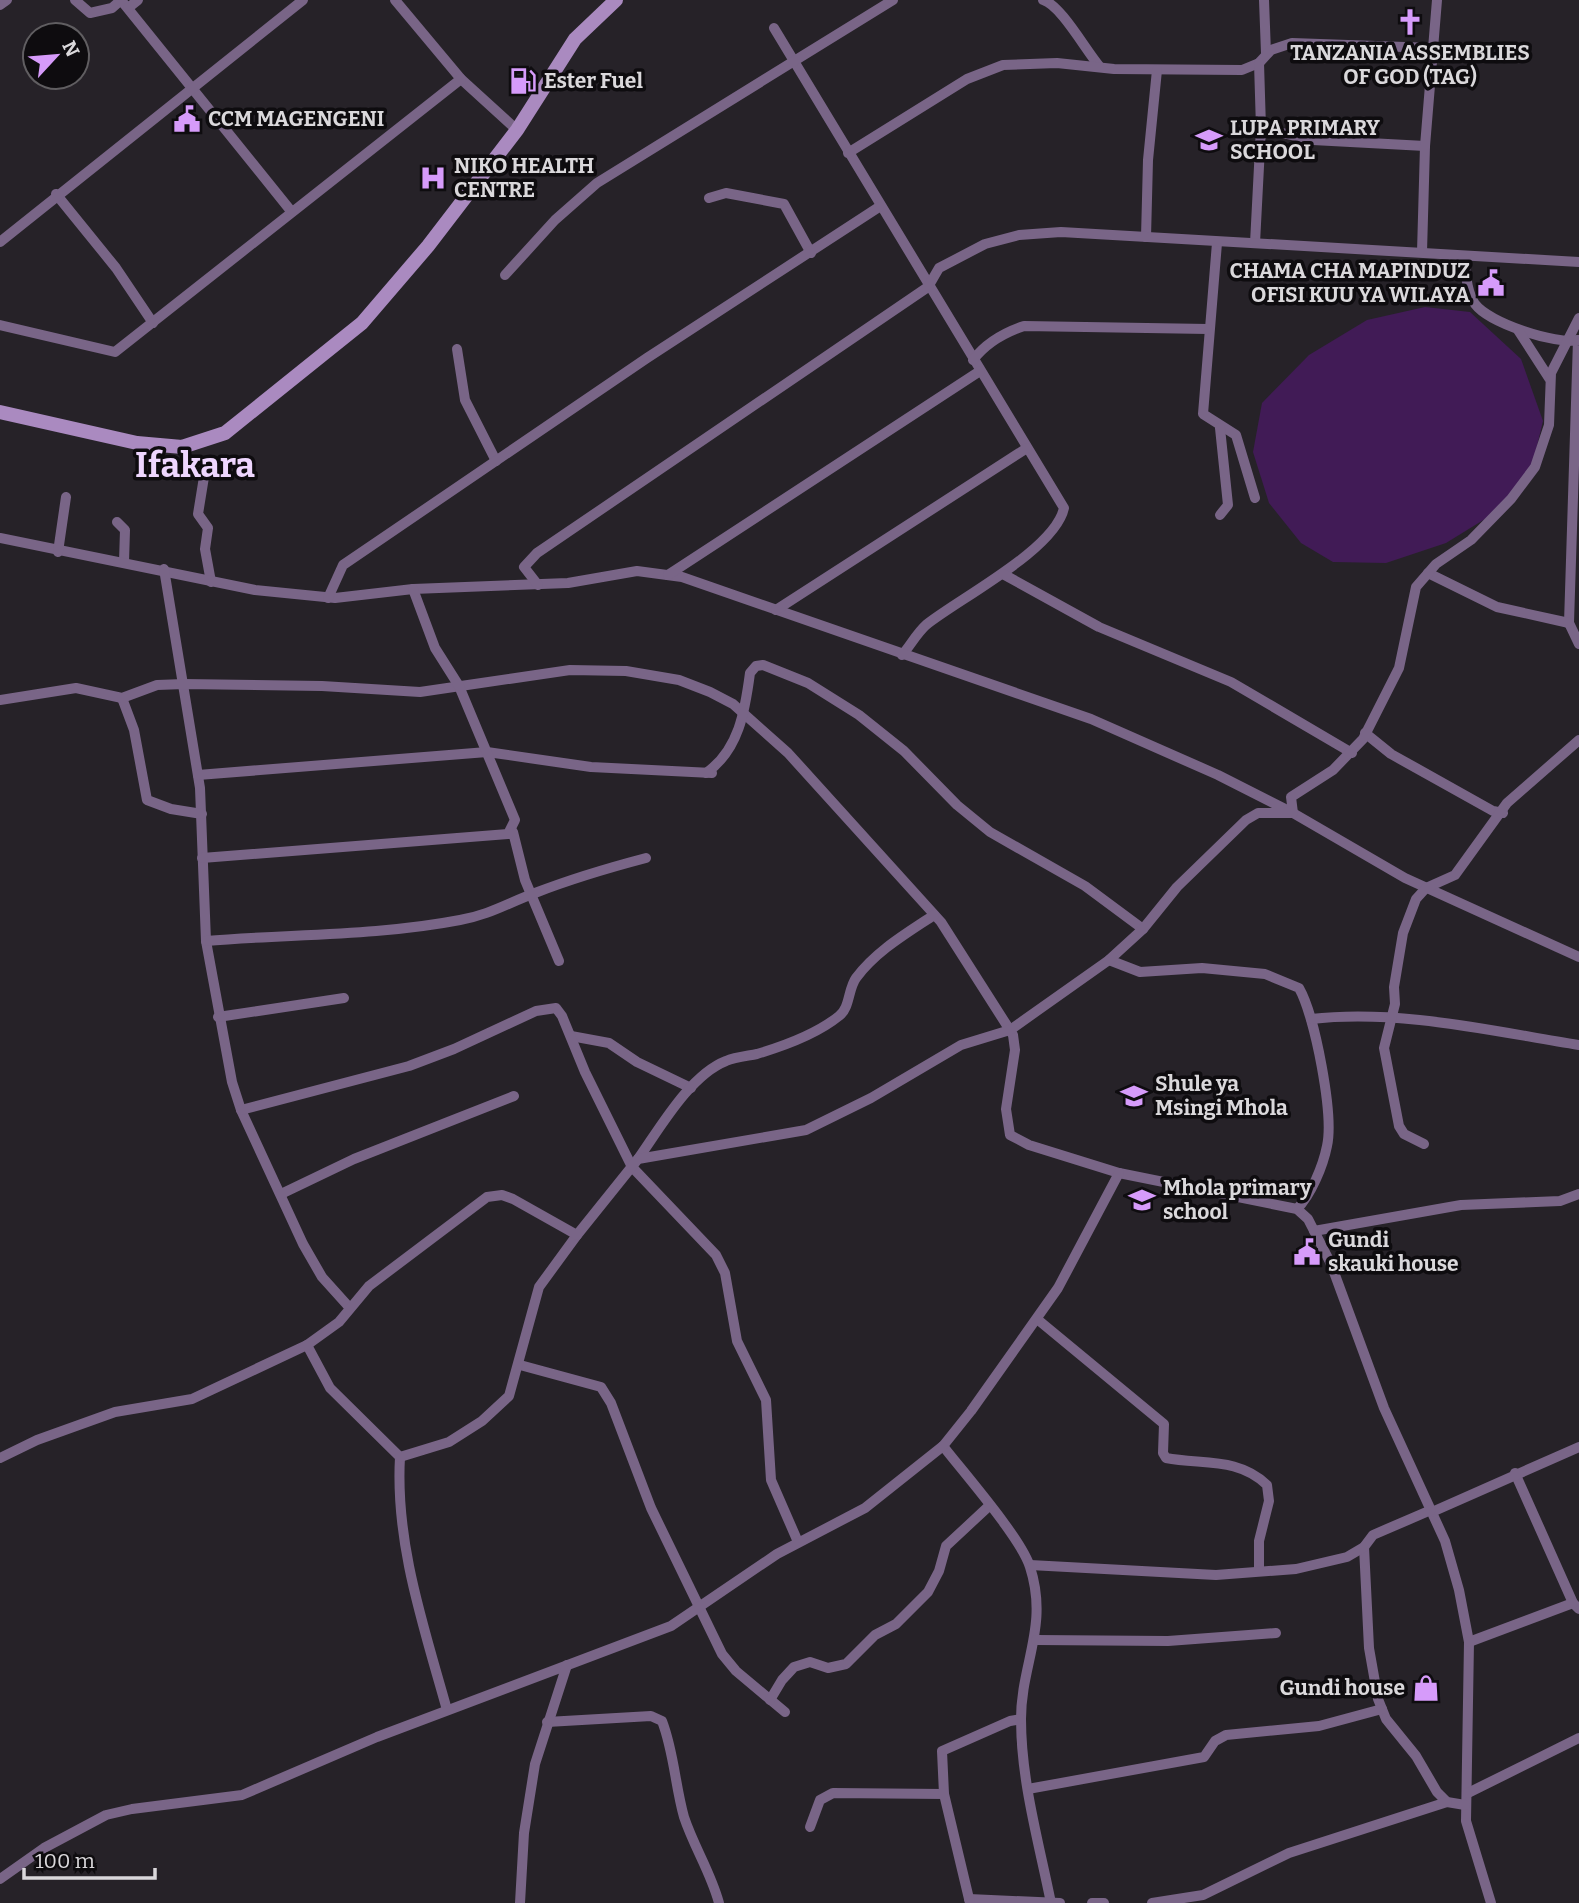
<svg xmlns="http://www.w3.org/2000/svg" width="1579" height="1903" font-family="Bitter,serif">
<rect width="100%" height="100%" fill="#262228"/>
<path fill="#411b56" d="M 1425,307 L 1470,312 L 1521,359 L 1543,421 L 1531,471 L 1498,511 L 1446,543 L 1386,563 L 1333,562 L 1301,543 L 1269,503 L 1253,452 L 1262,403 L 1309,355 L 1367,320 Z"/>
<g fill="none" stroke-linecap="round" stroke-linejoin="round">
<g stroke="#796587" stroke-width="10">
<path d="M 75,0 L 90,13 L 112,8 L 121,0 L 291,211"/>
<path d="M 395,0 L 461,79 L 517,130"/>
<path d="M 1043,0 C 1061,5 1086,51 1100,67"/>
<path d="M 1264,0 L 1266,53"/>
<path d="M 0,5 L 7,0"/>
<path d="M 128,8 L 138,0"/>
<path d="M 774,28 L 1064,508 C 1055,550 958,599 926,625 C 917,633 910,646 902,655"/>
<path d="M 1261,128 L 1313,140 L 1425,146"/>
<path d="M 848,153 L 967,79 L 1003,65 L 1057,63 L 1114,69 L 1242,70 L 1259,63 L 1271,50 L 1292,43 L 1433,48"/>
<path d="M 56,194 L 116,268 L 153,323"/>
<path d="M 709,198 L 726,193 L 784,204 L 811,253"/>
<path d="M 1146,237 L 1148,160 L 1157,70"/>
<path d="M 0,242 L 303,0"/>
<path d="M 1217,243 L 1203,414 L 1236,435 L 1255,498"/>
<path d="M 1255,243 L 1261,128 L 1259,63"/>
<path d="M 1422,252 L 1425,146 L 1437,0"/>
<path d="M 1464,256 C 1466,272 1466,291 1475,304 C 1489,323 1556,345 1578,340 L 1569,623 L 1579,644"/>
<path d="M 505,275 L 555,220 L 597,183 L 893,0"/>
<path d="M 0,325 L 115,352 L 461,79"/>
<path d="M 1518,330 L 1549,378"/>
<path d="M 457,349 L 465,400 L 496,461"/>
<path d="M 973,360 C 986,343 1003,333 1024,326 L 1208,329"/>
<path d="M 204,477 L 198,514 L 208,528 L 205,549 L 211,582"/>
<path d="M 1220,515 L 1228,505 L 1220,428"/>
<path d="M 117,522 L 125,530 L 124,562"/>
<path d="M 0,538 L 255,590 L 335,598 L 413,589 L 568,583 L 637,571 L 682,577 L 1091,719 L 1218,775 L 1293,813 L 1405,878 L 1579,957"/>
<path d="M 58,552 L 66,497"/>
<path d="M 164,569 L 200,788 L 206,941 L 232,1082 L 241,1110 L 303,1244 L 322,1277 L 349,1307"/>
<path d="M 1428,573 L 1497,607 L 1569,623"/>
<path d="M 1003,574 L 1099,627 L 1231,682 L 1352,753"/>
<path d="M 668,575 L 980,371"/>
<path d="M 538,585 L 524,567 L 537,553 L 928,287 L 939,268 L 985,244 L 1019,235 L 1061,232 L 1579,262"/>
<path d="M 328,598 L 343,565 L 647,358 L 879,207"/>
<path d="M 776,610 L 1027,448"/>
<path d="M 122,698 L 134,730 L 147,800 L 171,809 L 202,814"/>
<path d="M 0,700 L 76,688 L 122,698 L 157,685 L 184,684 L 322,686 L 420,692 L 570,670 L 626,671 L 679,680 L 710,692 L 733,704 L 788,753 L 941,922 L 1013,1035 L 1015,1050 L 1006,1109 L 1010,1135 L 1029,1145 L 1119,1173 L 1297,1209 L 1308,1219 L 1331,1264 L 1384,1408 L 1445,1541 L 1459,1590 L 1469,1642 L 1466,1821 L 1491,1903"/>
<path d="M 1365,733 L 1391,754 L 1493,811 L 1503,813"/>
<path d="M 706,773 C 739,750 745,711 750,673 L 756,666 L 763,665 L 808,683 L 859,715 L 904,751 L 957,805 L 990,832 L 1085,886 L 1143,929"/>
<path d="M 198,775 L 487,752 L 591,767 L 712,773"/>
<path d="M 508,834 L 513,832 L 525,880 L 559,961"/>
<path d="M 202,858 L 508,834 L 515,820 L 459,686 L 435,648 L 413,589"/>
<path d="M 206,941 C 290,934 377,936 460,920 C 489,915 508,903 535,893 C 571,879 608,868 646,858"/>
<path d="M 1109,960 L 1140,972 L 1202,968 L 1265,974 L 1299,988 C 1315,1016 1334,1115 1327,1146 C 1323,1166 1311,1195 1297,1209"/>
<path d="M 218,1017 L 344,998"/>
<path d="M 1311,1019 C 1400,1009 1491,1031 1579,1045"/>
<path d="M 571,1036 L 609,1043 L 637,1062 L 691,1088"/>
<path d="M 241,1110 L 409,1066 L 454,1049 L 536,1011 L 556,1008 L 562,1016 L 585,1072 L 632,1167 L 716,1255 L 725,1273 L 737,1341 L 766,1400 L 771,1480 L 798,1542"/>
<path d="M 1424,1144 L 1404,1134 L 1399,1126 L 1384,1048 L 1395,1004 L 1394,987 L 1403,933 L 1416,899 L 1426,888 L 1455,875 L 1507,803 L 1579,740"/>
<path d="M 638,1159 C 660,1128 690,1075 726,1061 C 735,1057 747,1056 757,1054 C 784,1046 817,1034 839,1016 C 850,1008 848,989 856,978 C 876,951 907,933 934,915"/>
<path d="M 281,1194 L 354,1159 L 514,1096"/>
<path d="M 1314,1231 L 1461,1205 L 1560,1201 L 1579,1194"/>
<path d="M 1037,1319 L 1164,1424 L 1163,1453 L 1166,1458 C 1202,1465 1238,1457 1267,1485 L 1269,1501 L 1259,1541 L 1259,1571"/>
<path d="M 307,1345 L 330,1388 L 400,1457 C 395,1544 424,1627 447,1710"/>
<path d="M 520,1365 L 601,1387 L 611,1403 L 651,1508 L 722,1654 L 736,1671 L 785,1712"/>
<path d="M 943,1446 C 964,1473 1021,1538 1030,1567 C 1049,1626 1021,1664 1021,1719 C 1021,1781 1039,1843 1051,1903"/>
<path d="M 400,1457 L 449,1442 L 482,1421 L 509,1396 L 539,1287 L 577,1235"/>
<path d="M 0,1458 L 37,1440 L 115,1412 L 192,1399 L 307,1345 L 339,1322 L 369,1286 L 487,1197 L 502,1195 L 513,1199 L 577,1235 L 638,1159 L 806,1130 L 871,1098 L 961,1045 L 1010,1030 L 1109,960 L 1143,929 L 1177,887 L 1246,820 L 1258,813 L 1293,813 L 1291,797 L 1333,770 L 1363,739 L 1399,668 L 1416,587 L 1436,564 L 1471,540 L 1511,499 L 1535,467 L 1549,425 L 1551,373 L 1579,318"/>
<path d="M 1515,1473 L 1573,1603 L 1579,1609"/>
<path d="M 1432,1512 L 1579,1447"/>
<path d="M 1364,1547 L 1369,1648 L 1378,1699 L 1386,1719 L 1416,1756 L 1437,1792 L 1447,1802 L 1465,1805"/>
<path d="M 1030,1565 L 1216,1575 L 1296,1569 L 1347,1557 L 1364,1547 L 1373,1535 L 1431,1510"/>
<path d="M 1036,1640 L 1168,1641 L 1276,1633"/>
<path d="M 1469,1642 L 1573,1603"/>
<path d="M 770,1700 L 782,1680 L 794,1667 L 810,1662 L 828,1668 L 846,1664 L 875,1635 L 896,1624 L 928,1592 L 939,1571 L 946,1546 L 989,1506"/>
<path d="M 547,1722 L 651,1716 L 662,1721 C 674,1752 675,1785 684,1817 C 694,1847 711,1873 719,1903"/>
<path d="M 1028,1789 L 1204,1757 L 1215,1741 L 1226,1735 L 1319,1726 L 1382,1709"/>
<path d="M 1468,1793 L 1579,1738"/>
<path d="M 810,1827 L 820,1800 L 833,1793 L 944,1794"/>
<path d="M 0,1879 L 44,1848 L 106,1815 L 132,1809 L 242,1795 L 377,1737 L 671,1626 L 777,1554 L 865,1508 L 943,1446 L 971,1411 L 1058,1288 L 1119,1173"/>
<path d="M 969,1899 L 1060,1903"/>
<path d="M 520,1903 L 524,1833 L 535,1764 L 567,1665"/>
<path d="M 970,1903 L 944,1794 L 942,1751 L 1010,1721 L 1021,1719"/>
<path d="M 1092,1903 L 1104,1903"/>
<path d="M 1152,1903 L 1203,1895 L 1289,1853 L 1447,1802"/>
</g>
<path stroke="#aa8ac0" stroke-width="14" d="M 0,412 L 137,443 L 182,447 L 225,433 L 362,323 L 428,246 L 517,130 L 575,39 L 616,0"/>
</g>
<defs>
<symbol id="church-bare" viewBox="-9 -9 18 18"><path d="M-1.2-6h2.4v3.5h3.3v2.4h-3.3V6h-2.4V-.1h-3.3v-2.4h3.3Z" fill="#d69bfa" stroke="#0e0c0f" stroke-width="2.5" paint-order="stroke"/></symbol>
<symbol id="fuel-bare" viewBox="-9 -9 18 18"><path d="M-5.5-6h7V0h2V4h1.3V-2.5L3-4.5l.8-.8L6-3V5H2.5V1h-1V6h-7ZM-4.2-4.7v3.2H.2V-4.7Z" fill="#d69bfa" stroke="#0e0c0f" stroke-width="2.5" paint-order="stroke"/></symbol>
<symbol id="civic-bare" viewBox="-9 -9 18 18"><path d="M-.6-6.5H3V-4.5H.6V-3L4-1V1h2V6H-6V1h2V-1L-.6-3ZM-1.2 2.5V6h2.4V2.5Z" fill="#d69bfa" stroke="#0e0c0f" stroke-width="2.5" paint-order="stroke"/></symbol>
<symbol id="school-bare" viewBox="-9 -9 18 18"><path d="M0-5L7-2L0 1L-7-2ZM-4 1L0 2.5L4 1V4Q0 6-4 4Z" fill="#d69bfa" stroke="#0e0c0f" stroke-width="2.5" paint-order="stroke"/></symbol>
<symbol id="hospital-bare" viewBox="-9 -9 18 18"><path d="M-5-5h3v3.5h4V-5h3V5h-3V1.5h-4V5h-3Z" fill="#d69bfa" stroke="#0e0c0f" stroke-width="2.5" paint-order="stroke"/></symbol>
<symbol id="shop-bare" viewBox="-9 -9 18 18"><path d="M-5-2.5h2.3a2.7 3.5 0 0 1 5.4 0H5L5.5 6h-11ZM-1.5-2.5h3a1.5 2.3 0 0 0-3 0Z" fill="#d69bfa" stroke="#0e0c0f" stroke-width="2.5" paint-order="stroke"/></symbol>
</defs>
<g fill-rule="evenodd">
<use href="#church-bare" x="1391" y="3" width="38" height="38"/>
<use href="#fuel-bare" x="504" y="62" width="38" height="38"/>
<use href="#civic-bare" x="168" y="100" width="38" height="38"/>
<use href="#school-bare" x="1190" y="121" width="38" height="38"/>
<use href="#hospital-bare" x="414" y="159" width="38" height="38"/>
<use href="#civic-bare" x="1472" y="264" width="38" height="38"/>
<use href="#school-bare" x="1115" y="1077" width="38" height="38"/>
<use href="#school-bare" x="1123" y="1181" width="38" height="38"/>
<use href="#civic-bare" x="1288" y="1233" width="38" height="38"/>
<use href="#shop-bare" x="1407" y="1669" width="38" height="38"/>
</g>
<g text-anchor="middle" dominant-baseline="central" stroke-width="7" stroke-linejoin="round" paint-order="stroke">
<g font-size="21" font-weight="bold" fill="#dad8db" stroke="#0e0c0f" text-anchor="start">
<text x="1410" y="53" text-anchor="middle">TANZANIA ASSEMBLIES<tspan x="1410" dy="24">OF GOD (TAG)</tspan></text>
<text x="544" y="81">Ester Fuel</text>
<text x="208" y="119">CCM MAGENGENI</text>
<text x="1230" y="128">LUPA PRIMARY<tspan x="1230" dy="24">SCHOOL</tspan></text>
<text x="454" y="166">NIKO HEALTH<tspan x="454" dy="24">CENTRE</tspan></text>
<text x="1470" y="271" text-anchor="end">CHAMA CHA MAPINDUZ<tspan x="1470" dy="24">OFISI KUU YA WILAYA</tspan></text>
<text x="1155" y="1084">Shule ya<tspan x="1155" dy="24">Msingi Mhola</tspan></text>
<text x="1163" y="1188">Mhola primary<tspan x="1163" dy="24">school</tspan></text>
<text x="1328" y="1240">Gundi<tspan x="1328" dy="24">skauki house</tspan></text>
<text x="1405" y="1688" text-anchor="end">Gundi house</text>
</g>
<g font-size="35" font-weight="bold" fill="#eed6fe" stroke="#0e0c0f">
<text x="195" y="465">Ifakara</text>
</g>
</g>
<g transform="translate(56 56) rotate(64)"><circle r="33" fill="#0e0c0f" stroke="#605e61" stroke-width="2"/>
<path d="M0-5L12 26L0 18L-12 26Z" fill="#d69bfa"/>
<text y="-10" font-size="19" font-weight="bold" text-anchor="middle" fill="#dad8db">N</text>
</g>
<path d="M24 1868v10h131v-10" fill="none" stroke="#dad8db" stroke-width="3.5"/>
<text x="35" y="1868" font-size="21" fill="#dad8db" stroke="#0e0c0f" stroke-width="5" paint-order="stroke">100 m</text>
</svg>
